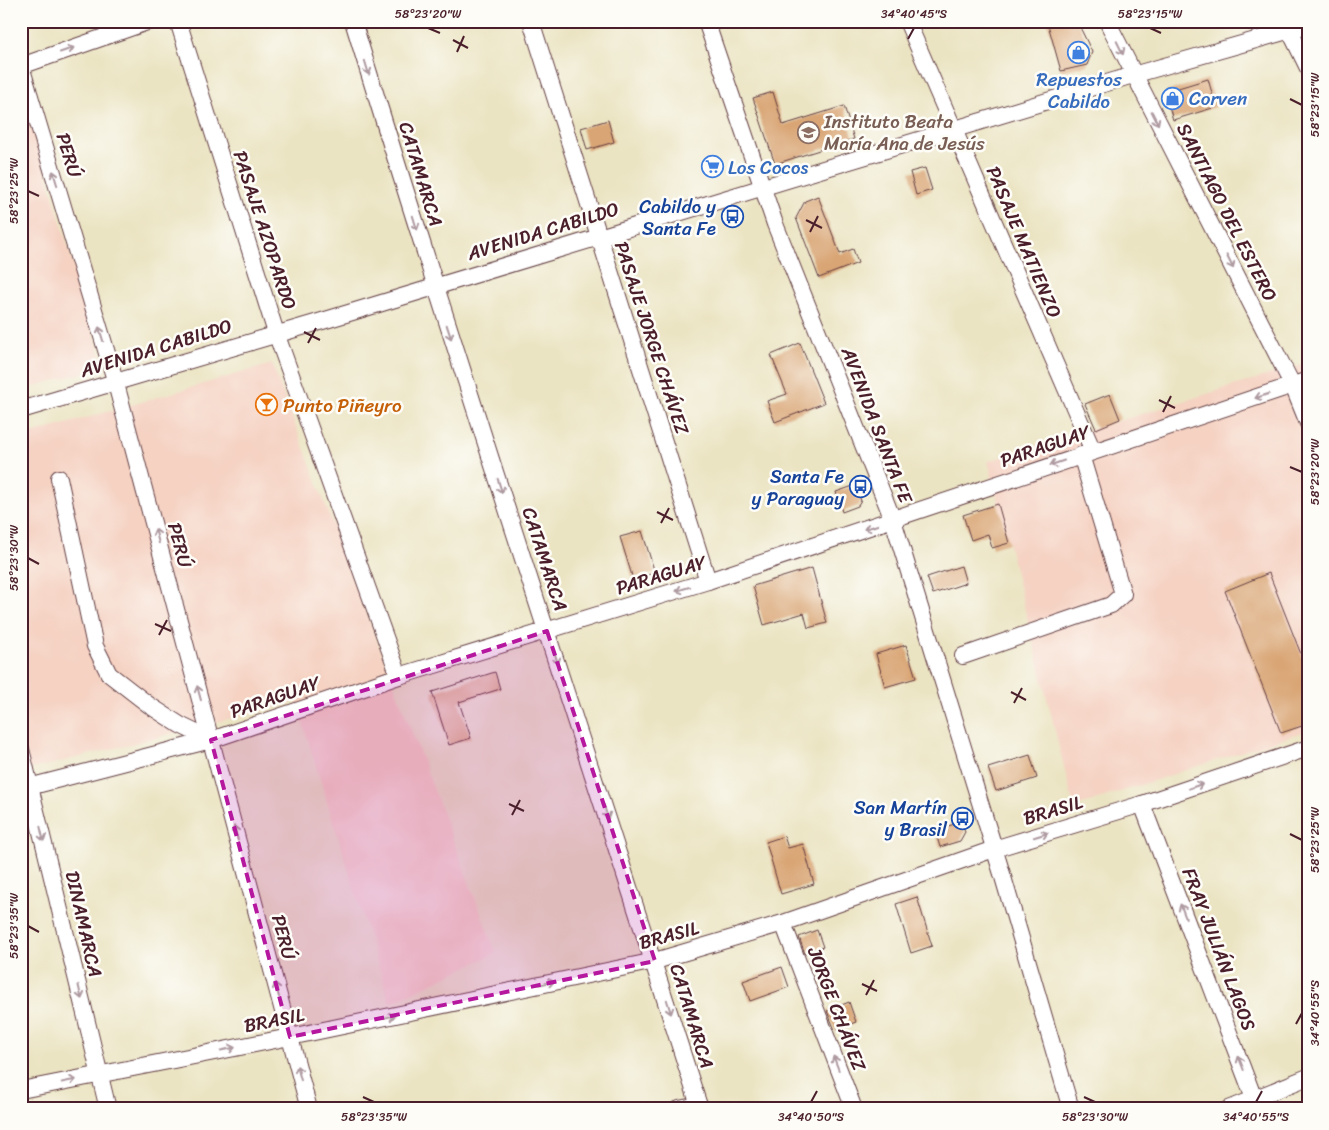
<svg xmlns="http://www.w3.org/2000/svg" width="1329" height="1130" font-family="Sriracha,sans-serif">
<rect width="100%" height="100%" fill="#fdfcf7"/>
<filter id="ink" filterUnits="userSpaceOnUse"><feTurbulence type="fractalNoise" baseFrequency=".02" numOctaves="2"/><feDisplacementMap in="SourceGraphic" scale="10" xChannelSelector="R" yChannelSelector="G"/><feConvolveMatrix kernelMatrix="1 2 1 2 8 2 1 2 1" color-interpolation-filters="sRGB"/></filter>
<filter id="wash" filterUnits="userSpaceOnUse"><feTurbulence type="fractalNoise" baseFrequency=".0096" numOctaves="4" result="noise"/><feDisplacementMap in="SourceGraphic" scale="20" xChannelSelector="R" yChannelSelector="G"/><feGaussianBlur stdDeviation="1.12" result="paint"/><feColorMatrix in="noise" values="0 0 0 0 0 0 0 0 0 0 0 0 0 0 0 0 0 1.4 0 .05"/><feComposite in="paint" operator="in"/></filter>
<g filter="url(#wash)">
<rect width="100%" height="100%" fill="#ebe4c3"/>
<g fill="#f5d2c2">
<path d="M 21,88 L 104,367 L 21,390 Z"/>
<path d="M 1308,363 L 1308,730 L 1074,807 L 988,461 Z"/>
<path d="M 272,364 L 496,953 L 390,1003 L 296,702 L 21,772 L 21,437 Z"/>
</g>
<g id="blocks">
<g fill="#d9a575">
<path d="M 1047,21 L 1077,21 L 1092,52 L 1087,65 L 1061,71 Z"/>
<path d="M 1208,79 L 1216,107 L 1173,120 L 1165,92 Z"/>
<path d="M 773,92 L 783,125 L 844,106 L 854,139 L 775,164 L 753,98 Z"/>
<path d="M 608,120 L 614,142 L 587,150 L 581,128 Z"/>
<path d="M 925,168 L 932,190 L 916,195 L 910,172 Z"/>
<path d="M 818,196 L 840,254 L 853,249 L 858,263 L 819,278 L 796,218 L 805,201 Z"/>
<path d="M 800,343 L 824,403 L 775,422 L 767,401 L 787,394 L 771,355 Z"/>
<path d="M 1110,394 L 1120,419 L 1096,429 L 1085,404 Z"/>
<path d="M 856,485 L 861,501 L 858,506 L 842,512 L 836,492 Z"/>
<path d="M 998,504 L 1009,543 L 992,548 L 988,534 L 971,540 L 963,515 Z"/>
<path d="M 642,531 L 655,573 L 633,579 L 620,537 Z"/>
<path d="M 961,566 L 966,583 L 933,594 L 927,577 Z"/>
<path d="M 812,568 L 827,623 L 808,628 L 804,613 L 764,625 L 753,586 Z"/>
<path d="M 1269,573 L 1308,672 L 1308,724 L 1281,733 L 1225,591 Z"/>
<path d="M 906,645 L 916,678 L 885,687 L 876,654 Z"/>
<path d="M 495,672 L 500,689 L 459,702 L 471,738 L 449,745 L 432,692 Z"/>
<path d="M 1030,755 L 1037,778 L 996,791 L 988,768 Z"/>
<path d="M 961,822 L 965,832 L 960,841 L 940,847 L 935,830 Z"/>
<path d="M 784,836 L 788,848 L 803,844 L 814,884 L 781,894 L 766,842 Z"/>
<path d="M 917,897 L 932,946 L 911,953 L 896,904 Z"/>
<path d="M 817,930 L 823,947 L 805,954 L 799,937 Z"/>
<path d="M 782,967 L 789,987 L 750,1001 L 743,981 Z"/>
<path d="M 849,1002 L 856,1022 L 835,1030 L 827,1011 Z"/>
</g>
</g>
</g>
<g filter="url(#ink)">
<use href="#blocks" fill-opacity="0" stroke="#623d42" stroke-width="1"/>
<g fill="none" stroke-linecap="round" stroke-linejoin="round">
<defs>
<g id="minor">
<path d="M 178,21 L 276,333 L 399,676"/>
<path d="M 353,21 C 464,385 585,746 700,1109"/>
<path d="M 531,21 L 708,581"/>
<path d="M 706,21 L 775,224 L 893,520 L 1003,877 L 1071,1109"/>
<path d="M 907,21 L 1093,451"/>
<path d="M 1107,21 L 1293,386 L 1308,423"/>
<path d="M 1285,21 L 1308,68"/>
<path d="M 21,66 L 115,380 L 309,1109"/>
<path d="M 21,66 L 150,21"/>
<path d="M 21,410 L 329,319 L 1133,75 L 1308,25"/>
<path d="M 59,478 L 95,646 L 109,674 L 149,705 L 180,725 L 211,740"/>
<path d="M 963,656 L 1111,605 L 1123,594 L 1081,455"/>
<path d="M 21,749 L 108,1109"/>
<path d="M 21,789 L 211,740 L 399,676 L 708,581 L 1308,380"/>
<path d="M 1142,804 L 1258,1109"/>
<path d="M 783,923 L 854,1109"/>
<path d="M 21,1090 L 290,1037 L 655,961 L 783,923 L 994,849 L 1142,804 L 1308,748"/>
<path d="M 679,1109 L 699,1105"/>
<path d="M 1229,1109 L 1308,1077"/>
</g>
</defs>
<use href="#minor" stroke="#623d42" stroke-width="18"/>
<use href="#minor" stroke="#fff" stroke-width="16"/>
</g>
<defs><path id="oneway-shaft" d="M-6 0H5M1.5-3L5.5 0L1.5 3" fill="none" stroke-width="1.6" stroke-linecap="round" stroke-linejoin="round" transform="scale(1.25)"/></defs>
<g stroke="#ae9aa0">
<use href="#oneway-shaft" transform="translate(1120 48) rotate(64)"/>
<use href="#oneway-shaft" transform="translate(67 50) rotate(-19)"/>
<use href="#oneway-shaft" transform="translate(367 68) rotate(73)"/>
<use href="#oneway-shaft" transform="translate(1155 118) rotate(63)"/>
<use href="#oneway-shaft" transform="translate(55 178) rotate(-107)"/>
<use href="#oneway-shaft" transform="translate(415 223) rotate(73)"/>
<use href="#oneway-shaft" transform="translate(1230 262) rotate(63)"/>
<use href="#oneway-shaft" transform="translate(449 332) rotate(72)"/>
<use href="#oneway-shaft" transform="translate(101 334) rotate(-107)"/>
<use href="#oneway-shaft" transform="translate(1262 396) rotate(162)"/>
<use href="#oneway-shaft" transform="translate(1057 463) rotate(161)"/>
<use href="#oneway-shaft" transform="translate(500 486) rotate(72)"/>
<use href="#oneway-shaft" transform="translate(871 527) rotate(162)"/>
<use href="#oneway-shaft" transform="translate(157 536) rotate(-105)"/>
<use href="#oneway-shaft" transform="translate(683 589) rotate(163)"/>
<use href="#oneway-shaft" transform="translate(556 657) rotate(72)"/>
<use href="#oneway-shaft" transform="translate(199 693) rotate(-105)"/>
<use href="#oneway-shaft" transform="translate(1196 786) rotate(-19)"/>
<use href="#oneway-shaft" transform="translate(606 812) rotate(72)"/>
<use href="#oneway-shaft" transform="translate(236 833) rotate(-105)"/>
<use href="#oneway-shaft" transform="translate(42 834) rotate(77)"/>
<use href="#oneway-shaft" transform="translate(1041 835) rotate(-17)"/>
<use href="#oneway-shaft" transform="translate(1183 911) rotate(-111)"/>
<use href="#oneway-shaft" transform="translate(547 983) rotate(-12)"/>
<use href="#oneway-shaft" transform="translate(277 990) rotate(-105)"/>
<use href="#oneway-shaft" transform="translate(80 992) rotate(77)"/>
<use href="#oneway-shaft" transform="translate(669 1007) rotate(73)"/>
<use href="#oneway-shaft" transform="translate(388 1017) rotate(-12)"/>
<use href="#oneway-shaft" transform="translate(228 1049) rotate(-11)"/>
<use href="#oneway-shaft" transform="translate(836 1063) rotate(-111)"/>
<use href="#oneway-shaft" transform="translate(1241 1063) rotate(-111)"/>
<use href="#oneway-shaft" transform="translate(299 1073) rotate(-105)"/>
<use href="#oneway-shaft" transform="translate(69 1081) rotate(-11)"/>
</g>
</g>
<path fill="#b5179e" fill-opacity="0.2" stroke="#b5179e" stroke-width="4" stroke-dasharray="10 6" stroke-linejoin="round" d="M 547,631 L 655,961 L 290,1037 L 211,740 Z"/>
<path fill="none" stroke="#4a1f2b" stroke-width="2" d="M 428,28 L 440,33M 1150,28 L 1161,33M 908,39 L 914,28M 453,40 L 468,48M 457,52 L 464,36M 1290,99 L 1302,105M 28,191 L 39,196M 806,220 L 822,228M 810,232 L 818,216M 304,332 L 320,340M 308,343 L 316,328M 1159,400 L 1175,408M 1163,412 L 1171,396M 1290,467 L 1302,472M 657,512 L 673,520M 661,523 L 669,508M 28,558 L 39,564M 155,624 L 171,631M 159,635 L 167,620M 1011,692 L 1026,700M 1014,703 L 1022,688M 509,804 L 524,811M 512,815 L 520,800M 1290,834 L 1302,840M 28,926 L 39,932M 862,984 L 877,991M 866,995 L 874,980M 1296,1024 L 1302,1013M 363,1097 L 374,1102M 1084,1097 L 1095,1102M 811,1102 L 817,1091M 1256,1102 L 1262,1091"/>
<defs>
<symbol id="shop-ring" viewBox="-11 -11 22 22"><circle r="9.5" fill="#fdfcf7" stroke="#3f7fe0" stroke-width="1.5"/><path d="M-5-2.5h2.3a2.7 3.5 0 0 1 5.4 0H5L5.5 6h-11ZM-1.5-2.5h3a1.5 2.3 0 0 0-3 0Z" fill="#3f7fe0"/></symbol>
<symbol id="school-ring" viewBox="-11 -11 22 22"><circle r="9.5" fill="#fdfcf7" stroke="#8d6e63" stroke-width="1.5"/><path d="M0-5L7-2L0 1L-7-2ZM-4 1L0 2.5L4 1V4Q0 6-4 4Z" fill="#8d6e63"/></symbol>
<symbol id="supermarket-ring" viewBox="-11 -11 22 22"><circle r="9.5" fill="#fdfcf7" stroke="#3f7fe0" stroke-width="1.5"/><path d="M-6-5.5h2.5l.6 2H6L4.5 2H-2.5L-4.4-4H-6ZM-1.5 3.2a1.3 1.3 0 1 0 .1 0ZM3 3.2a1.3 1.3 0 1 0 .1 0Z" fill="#3f7fe0"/></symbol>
<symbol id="bus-ring" viewBox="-11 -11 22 22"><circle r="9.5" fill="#fdfcf7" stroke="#1a4fb4" stroke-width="1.5"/><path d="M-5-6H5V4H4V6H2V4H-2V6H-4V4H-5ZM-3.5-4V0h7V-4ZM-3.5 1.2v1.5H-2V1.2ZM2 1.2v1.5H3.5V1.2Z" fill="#1a4fb4"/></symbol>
<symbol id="bar-ring" viewBox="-11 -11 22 22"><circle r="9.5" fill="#fdfcf7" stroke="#e8710a" stroke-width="1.5"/><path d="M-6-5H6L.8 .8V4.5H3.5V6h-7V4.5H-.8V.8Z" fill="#e8710a"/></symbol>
</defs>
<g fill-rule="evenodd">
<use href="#shop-ring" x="1066" y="40" width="25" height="25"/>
<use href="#shop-ring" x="1160" y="86" width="25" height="25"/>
<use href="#school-ring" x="796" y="120" width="25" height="25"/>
<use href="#supermarket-ring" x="700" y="154" width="25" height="25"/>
<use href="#bus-ring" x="720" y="204" width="25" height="25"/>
<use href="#bar-ring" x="254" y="392" width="25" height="25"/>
<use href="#bus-ring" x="848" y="474" width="25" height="25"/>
<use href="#bus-ring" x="950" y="806" width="25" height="25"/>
</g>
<g text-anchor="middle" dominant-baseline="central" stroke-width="5" stroke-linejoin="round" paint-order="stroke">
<g font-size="19" fill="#366cbe" stroke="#fdfcf7" text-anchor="start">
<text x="1079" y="79" text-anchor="middle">Repuestos<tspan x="1079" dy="22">Cabildo</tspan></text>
<text x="1189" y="98">Corven</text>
<text x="728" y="167">Los Cocos</text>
</g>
<g font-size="19" fill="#785e54" stroke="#fdfcf7" text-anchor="start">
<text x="824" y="121">Instituto Beata<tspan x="824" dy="22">María Ana de Jesús</tspan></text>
</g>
<g font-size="19" fill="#4a1f2b" stroke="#fdfcf7">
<text transform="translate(69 155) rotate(73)">PERÚ</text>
<text transform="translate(421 174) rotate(73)">CATAMARCA</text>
<text transform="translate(1227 212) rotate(63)">SANTIAGO DEL ESTERO</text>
<text transform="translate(265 230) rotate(72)">PASAJE AZOPARDO</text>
<text transform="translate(543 231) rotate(-17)">AVENIDA CABILDO</text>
<text transform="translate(1024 242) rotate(67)">PASAJE MATIENZO</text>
<text transform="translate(652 338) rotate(72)">PASAJE JORGE CHÁVEZ</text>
<text transform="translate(156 348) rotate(-17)">AVENIDA CABILDO</text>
<text transform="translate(877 425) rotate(69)">AVENIDA SANTA FE</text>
<text transform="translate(1045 446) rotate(-19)">PARAGUAY</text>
<text transform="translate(180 545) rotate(75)">PERÚ</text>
<text transform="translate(545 559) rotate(72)">CATAMARCA</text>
<text transform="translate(661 575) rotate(-17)">PARAGUAY</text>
<text transform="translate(275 697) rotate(-19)">PARAGUAY</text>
<text transform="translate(1053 810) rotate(-17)">BRASIL</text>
<text transform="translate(84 924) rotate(77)">DINAMARCA</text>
<text transform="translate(669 935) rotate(-15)">BRASIL</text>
<text transform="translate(284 937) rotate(75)">PERÚ</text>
<text transform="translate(1219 949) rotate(69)">FRAY JULIÁN LAGOS</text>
<text transform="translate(837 1009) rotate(69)">JORGE CHÁVEZ</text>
<text transform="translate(692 1016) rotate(73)">CATAMARCA</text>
<text transform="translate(274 1020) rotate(-11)">BRASIL</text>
</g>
<g font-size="19" fill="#164399" stroke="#fdfcf7" text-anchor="end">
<text x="716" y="206">Cabildo y<tspan x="716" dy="22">Santa Fe</tspan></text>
<text x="844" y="476">Santa Fe<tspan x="844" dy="22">y Paraguay</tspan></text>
<text x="947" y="807">San Martín<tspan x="947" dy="22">y Brasil</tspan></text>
</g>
<g font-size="19" fill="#c56008" stroke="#fdfcf7" text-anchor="start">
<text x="283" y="405">Punto Piñeyro</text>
</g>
</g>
<rect width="1329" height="1130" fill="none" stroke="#fdfcf7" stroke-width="55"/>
<rect x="28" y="28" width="1274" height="1074" fill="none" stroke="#4a1f2b" stroke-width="2"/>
<g font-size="12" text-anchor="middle" fill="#4a1f2b">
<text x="428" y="18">58°23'20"W</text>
<text x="914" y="18">34°40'45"S</text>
<text x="1150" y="18">58°23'15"W</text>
<text transform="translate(1315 105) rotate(-90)" y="4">58°23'15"W</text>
<text transform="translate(14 191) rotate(-90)" y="4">58°23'25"W</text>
<text transform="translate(1315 472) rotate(-90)" y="4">58°23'20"W</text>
<text transform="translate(14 558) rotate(-90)" y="4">58°23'30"W</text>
<text transform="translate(1315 840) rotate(-90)" y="4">58°23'25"W</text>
<text transform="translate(14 926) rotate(-90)" y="4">58°23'35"W</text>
<text transform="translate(1315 1013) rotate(-90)" y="4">34°40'55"S</text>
<text x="374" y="1121">58°23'35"W</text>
<text x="811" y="1121">34°40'50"S</text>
<text x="1095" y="1121">58°23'30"W</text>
<text x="1256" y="1121">34°40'55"S</text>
</g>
</svg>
